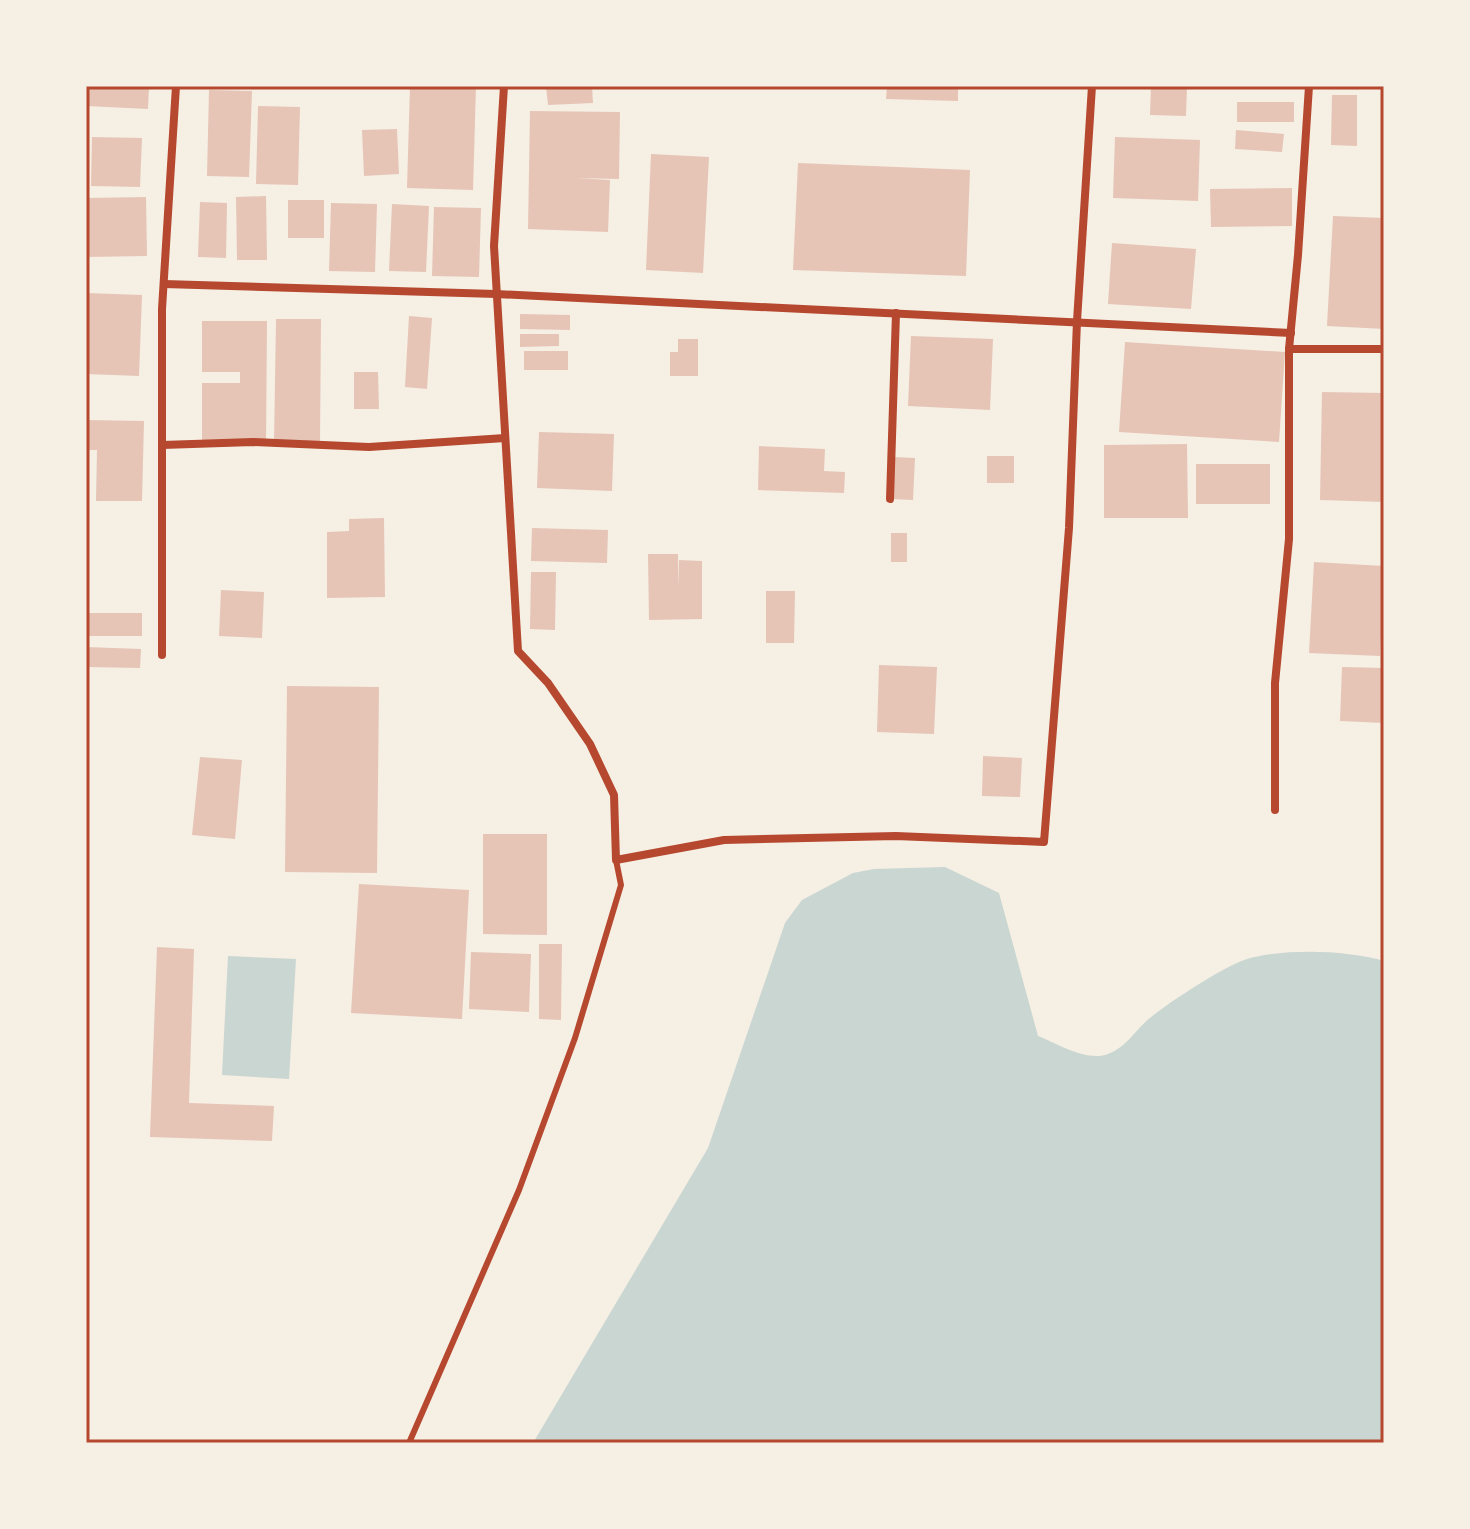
<svg xmlns="http://www.w3.org/2000/svg" width="1470" height="1529" font-family="Cabin,sans-serif">
<rect width="100%" height="100%" fill="#f6efe4"/>
<g fill="#c9d6d2">
<path d="M 945,867 L 999,893 L 1038,1036 C 1058,1044 1087,1062 1108,1054 C 1127,1047 1135,1030 1150,1018 C 1168,1003 1223,967 1244,960 C 1282,948 1346,950 1384,961 L 1384,1443 L 533,1443 L 708,1148 L 785,923 L 802,900 L 853,873 L 874,869 Z"/>
<path d="M 228,956 L 296,959 L 289,1079 L 222,1075 Z"/>
</g>
<g fill="#e6c5b7">
<path d="M 86,86 L 149,86 L 148,109 L 86,106 Z"/>
<path d="M 410,86 L 476,86 L 473,190 L 407,188 Z"/>
<path d="M 546,86 L 592,86 L 593,103 L 548,105 Z"/>
<path d="M 887,86 L 958,86 L 958,101 L 886,99 Z"/>
<path d="M 1151,86 L 1187,86 L 1186,116 L 1150,115 Z"/>
<path d="M 209,90 L 252,91 L 249,177 L 207,176 Z"/>
<path d="M 1332,95 L 1357,95 L 1357,146 L 1331,145 Z"/>
<rect x="1237" y="102" width="57" height="20"/>
<path d="M 258,106 L 300,107 L 298,185 L 256,184 Z"/>
<path d="M 530,111 L 620,112 L 619,179 L 576,178 L 610,180 L 608,232 L 528,229 Z"/>
<path d="M 397,129 L 399,174 L 364,176 L 362,130 Z"/>
<path d="M 1236,130 L 1284,134 L 1282,152 L 1235,149 Z"/>
<path d="M 92,137 L 142,138 L 140,187 L 91,186 Z"/>
<path d="M 1115,137 L 1200,140 L 1198,201 L 1113,198 Z"/>
<path d="M 651,154 L 709,157 L 703,273 L 646,270 Z"/>
<path d="M 798,163 L 970,170 L 966,276 L 793,270 Z"/>
<path d="M 1292,188 L 1292,226 L 1211,227 L 1210,189 Z"/>
<path d="M 266,196 L 267,260 L 237,260 L 236,197 Z"/>
<path d="M 146,197 L 147,256 L 86,257 L 86,198 Z"/>
<rect x="288" y="200" width="36" height="38"/>
<path d="M 200,202 L 227,203 L 226,258 L 198,257 Z"/>
<path d="M 331,203 L 377,204 L 375,272 L 329,271 Z"/>
<path d="M 392,204 L 429,206 L 426,272 L 389,271 Z"/>
<path d="M 434,207 L 481,208 L 479,277 L 432,276 Z"/>
<path d="M 1333,216 L 1384,218 L 1384,329 L 1327,326 Z"/>
<path d="M 1112,243 L 1196,249 L 1191,309 L 1108,304 Z"/>
<path d="M 86,293 L 142,295 L 139,376 L 86,374 Z"/>
<path d="M 520,314 L 570,315 L 570,330 L 520,329 Z"/>
<path d="M 409,316 L 432,318 L 427,389 L 405,387 Z"/>
<path d="M 276,319 L 321,319 L 320,444 L 274,443 Z"/>
<path d="M 202,321 L 267,321 L 266,443 L 202,443 L 202,383 L 240,383 L 240,372 L 202,372 Z"/>
<path d="M 520,334 L 559,334 L 559,346 L 520,347 Z"/>
<path d="M 911,336 L 993,339 L 990,410 L 908,406 Z"/>
<path d="M 678,339 L 698,339 L 698,376 L 670,376 L 670,352 L 678,352 Z"/>
<path d="M 1125,342 L 1285,352 L 1279,442 L 1119,432 Z"/>
<rect x="524" y="351" width="44" height="19"/>
<path d="M 354,372 L 378,372 L 379,409 L 354,409 Z"/>
<path d="M 1322,392 L 1384,393 L 1384,502 L 1320,500 Z"/>
<path d="M 86,420 L 144,421 L 142,501 L 96,501 L 97,450 L 86,450 Z"/>
<path d="M 539,432 L 614,434 L 612,491 L 537,488 Z"/>
<path d="M 1187,444 L 1188,518 L 1104,518 L 1104,445 Z"/>
<path d="M 759,446 L 825,449 L 824,471 L 845,472 L 844,493 L 758,490 Z"/>
<rect x="987" y="456" width="27" height="27"/>
<path d="M 893,457 L 915,458 L 913,500 L 891,499 Z"/>
<rect x="1196" y="464" width="74" height="40"/>
<path d="M 384,518 L 385,597 L 327,598 L 327,532 L 349,531 L 349,519 Z"/>
<path d="M 532,528 L 608,530 L 607,563 L 531,561 Z"/>
<rect x="891" y="533" width="16" height="29"/>
<path d="M 648,554 L 678,554 L 678,588 L 679,560 L 702,561 L 702,619 L 649,620 Z"/>
<path d="M 1314,562 L 1384,566 L 1380,656 L 1309,653 Z"/>
<path d="M 531,572 L 556,572 L 555,630 L 530,629 Z"/>
<path d="M 221,590 L 264,592 L 262,638 L 219,636 Z"/>
<path d="M 766,591 L 795,591 L 794,643 L 766,643 Z"/>
<rect x="86" y="613" width="56" height="23"/>
<path d="M 86,647 L 141,649 L 140,668 L 86,667 Z"/>
<path d="M 879,665 L 937,667 L 934,734 L 877,732 Z"/>
<path d="M 1342,667 L 1384,668 L 1384,723 L 1340,721 Z"/>
<path d="M 287,686 L 379,687 L 377,873 L 285,872 Z"/>
<path d="M 983,756 L 1022,758 L 1020,797 L 982,796 Z"/>
<path d="M 200,757 L 242,760 L 235,839 L 192,835 Z"/>
<path d="M 483,834 L 547,834 L 547,935 L 483,934 Z"/>
<path d="M 359,884 L 469,890 L 462,1019 L 351,1013 Z"/>
<path d="M 539,944 L 562,944 L 561,1020 L 539,1019 Z"/>
<path d="M 157,947 L 194,949 L 189,1103 L 274,1106 L 272,1141 L 150,1137 Z"/>
<path d="M 471,952 L 531,954 L 529,1012 L 469,1009 Z"/>
</g>
<g fill="none" stroke-linecap="round" stroke-linejoin="round">
<path stroke="#b5482f" stroke-width="6" d="M 409,1443 L 519,1190 L 575,1038 L 621,885 L 616,860"/>
<g stroke="#b5482f" stroke-width="8">
<path d="M 504,86 L 494,246 L 518,651 L 548,683 L 590,744 L 614,795 L 616,860 L 724,840 L 896,836 L 1044,842 L 1069,528 L 1077,321 L 1092,86"/>
<path d="M 164,284 L 496,294 L 1291,333"/>
<path d="M 1289,349 L 1384,349"/>
<path d="M 162,445 L 253,442 L 369,447 L 505,438"/>
<path d="M 890,499 L 896,313"/>
<path d="M 162,655 L 162,309 L 176,86"/>
<path d="M 1275,810 L 1275,683 L 1289,539 L 1289,349 L 1298,255 L 1309,86"/>
</g>
</g>
<rect width="1470" height="1529" fill="none" stroke="#f6efe4" stroke-width="176"/>
<rect x="88" y="88" width="1294" height="1353" fill="none" stroke="#b5482f" stroke-width="3"/>
</svg>
